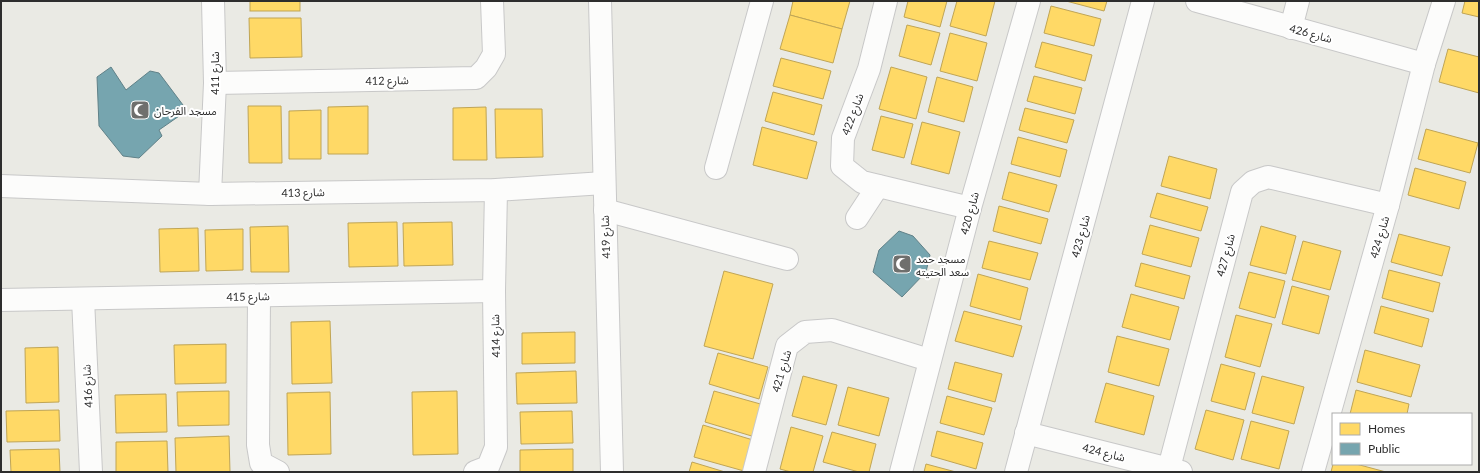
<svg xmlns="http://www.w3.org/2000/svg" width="1480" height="473" font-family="Lato,'Noto Sans Arabic',sans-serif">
<rect width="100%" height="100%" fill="#eaeae4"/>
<g fill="#ffd966" stroke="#c0a555">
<rect x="250" y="1" width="50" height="10"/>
<path d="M 793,1 L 850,1 L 842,29 L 790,15 Z"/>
<path d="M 908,1 L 947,1 L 940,27 L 904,17 Z"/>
<path d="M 957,1 L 995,1 L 986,36 L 950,26 Z"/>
<path d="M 1066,1 L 1107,1 L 1104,11 Z"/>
<path d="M 1465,1 L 1479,1 L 1479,17 L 1462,13 Z"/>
<path d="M 1051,6 L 1101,19 L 1094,46 L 1044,33 Z"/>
<path d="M 790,15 L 842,29 L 833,63 L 780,49 Z"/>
<path d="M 249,18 L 301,18 L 302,57 L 250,58 Z"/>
<path d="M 907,25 L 940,33 L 931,65 L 899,56 Z"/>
<path d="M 950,33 L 987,43 L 977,81 L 940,71 Z"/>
<path d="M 1042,42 L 1092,55 L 1085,81 L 1035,67 Z"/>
<path d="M 1448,49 L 1479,57 L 1479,93 L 1439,82 Z"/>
<path d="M 781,58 L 831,71 L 823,99 L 773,86 Z"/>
<path d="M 891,67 L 927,77 L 916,119 L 879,109 Z"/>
<path d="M 1034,76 L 1082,88 L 1075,114 L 1027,101 Z"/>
<path d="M 937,77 L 973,87 L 964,122 L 928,112 Z"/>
<path d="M 773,92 L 822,105 L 814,135 L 765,121 Z"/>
<path d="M 248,106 L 281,106 L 282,163 L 249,163 Z"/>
<path d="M 368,106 L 368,154 L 328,154 L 328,107 Z"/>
<path d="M 486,107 L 487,160 L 453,160 L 453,108 Z"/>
<path d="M 1025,108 L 1074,120 L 1067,143 L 1019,130 Z"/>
<path d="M 495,109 L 542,109 L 543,157 L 496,158 Z"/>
<path d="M 321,110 L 321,159 L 289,159 L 289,111 Z"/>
<path d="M 881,116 L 913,124 L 904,158 L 872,150 Z"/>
<path d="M 922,122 L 960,132 L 949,174 L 911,164 Z"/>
<path d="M 762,127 L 817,142 L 807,179 L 753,165 Z"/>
<path d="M 1426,129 L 1478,143 L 1470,173 L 1418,159 Z"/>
<path d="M 1018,137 L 1067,150 L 1060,177 L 1011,164 Z"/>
<path d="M 1169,156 L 1217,169 L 1210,199 L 1161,186 Z"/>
<path d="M 1415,168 L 1466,182 L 1459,209 L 1408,195 Z"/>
<path d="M 1009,172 L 1057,185 L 1049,212 L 1002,199 Z"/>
<path d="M 1157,193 L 1208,207 L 1201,231 L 1150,217 Z"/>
<path d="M 999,206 L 1048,219 L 1041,244 L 993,231 Z"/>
<path d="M 397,222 L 398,266 L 349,267 L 348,223 Z"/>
<path d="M 452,222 L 453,265 L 404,266 L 403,223 Z"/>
<path d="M 1150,225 L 1199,238 L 1191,267 L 1142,254 Z"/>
<path d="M 288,226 L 289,272 L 251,272 L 250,227 Z"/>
<path d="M 1261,226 L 1296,236 L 1286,274 L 1250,265 Z"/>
<path d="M 198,228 L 199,271 L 160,272 L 159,229 Z"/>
<path d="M 243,229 L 243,270 L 206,271 L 205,230 Z"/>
<path d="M 1399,234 L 1450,247 L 1442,276 L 1391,262 Z"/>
<path d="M 989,241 L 1038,253 L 1030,280 L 982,268 Z"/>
<path d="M 1303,241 L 1341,251 L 1330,290 L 1292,280 Z"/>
<path d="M 1141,263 L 1190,276 L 1184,299 L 1135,286 Z"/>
<path d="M 1389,270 L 1440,283 L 1433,312 L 1382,298 Z"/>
<path d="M 724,271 L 773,284 L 753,359 L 704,346 Z"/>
<path d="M 1249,272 L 1285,281 L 1275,318 L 1239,308 Z"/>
<path d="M 978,274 L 1028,288 L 1020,320 L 970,306 Z"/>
<path d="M 1292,286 L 1329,296 L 1319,334 L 1282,324 Z"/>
<path d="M 1131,294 L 1179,307 L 1170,340 L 1122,327 Z"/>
<path d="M 1381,306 L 1429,319 L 1422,347 L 1374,333 Z"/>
<path d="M 964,311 L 1022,326 L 1013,357 L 955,341 Z"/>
<path d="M 1236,315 L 1272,324 L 1260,367 L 1225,357 Z"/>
<path d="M 330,321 L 332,383 L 292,384 L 291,322 Z"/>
<path d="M 575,332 L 575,363 L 522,364 L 522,333 Z"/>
<path d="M 1117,336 L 1169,349 L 1159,386 L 1108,372 Z"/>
<path d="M 226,344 L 226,383 L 175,384 L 174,345 Z"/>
<path d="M 58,347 L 59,402 L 26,403 L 25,348 Z"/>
<path d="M 1365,350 L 1420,365 L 1411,397 L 1357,382 Z"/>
<path d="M 718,353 L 768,367 L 759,399 L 709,384 Z"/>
<path d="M 955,362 L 1002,374 L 995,402 L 948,389 Z"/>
<path d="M 1221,364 L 1255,373 L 1245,410 L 1211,401 Z"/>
<path d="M 576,371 L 577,403 L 517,404 L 516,373 Z"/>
<path d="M 803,376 L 837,385 L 826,425 L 792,416 Z"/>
<path d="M 1262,376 L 1304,387 L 1294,424 L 1252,413 Z"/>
<path d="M 1106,383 L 1154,396 L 1144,435 L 1095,422 Z"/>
<path d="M 848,387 L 889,398 L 879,436 L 838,425 Z"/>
<path d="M 1356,390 L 1409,404 L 1407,414 L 1350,414 Z"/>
<path d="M 229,391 L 229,425 L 178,426 L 177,392 Z"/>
<path d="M 457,391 L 458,454 L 413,455 L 412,392 Z"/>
<path d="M 714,391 L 764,405 L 755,437 L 705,422 Z"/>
<path d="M 330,392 L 331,454 L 288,455 L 287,393 Z"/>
<path d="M 166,394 L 167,432 L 116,433 L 115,395 Z"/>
<path d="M 947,396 L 992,408 L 984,435 L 940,423 Z"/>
<path d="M 59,410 L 60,441 L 7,442 L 6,411 Z"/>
<path d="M 1206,410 L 1244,420 L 1233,460 L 1195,449 Z"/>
<path d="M 572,411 L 573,443 L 521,444 L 520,412 Z"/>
<path d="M 1251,421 L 1289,431 L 1279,469 L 1241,459 Z"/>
<path d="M 703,425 L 753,440 L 744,471 L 694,457 Z"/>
<path d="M 791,427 L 823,436 L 813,472 L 791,472 L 780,469 Z"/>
<path d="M 937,431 L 983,443 L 976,469 L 931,456 Z"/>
<path d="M 832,432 L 876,444 L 869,472 L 859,472 L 823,462 Z"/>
<path d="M 229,436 L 230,472 L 176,472 L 175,438 Z"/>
<path d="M 167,441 L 168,472 L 116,472 L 116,442 Z"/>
<path d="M 59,449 L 60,472 L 11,472 L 10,450 Z"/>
<path d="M 573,449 L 573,472 L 520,472 L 520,450 Z"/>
<path d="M 692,462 L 725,472 L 689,472 Z"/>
<path d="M 926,464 L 956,472 L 924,472 Z"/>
<path d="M 1333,464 L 1356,464 L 1386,472 L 1331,472 Z"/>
</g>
<g fill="#76a5af" stroke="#608188">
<path d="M 111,67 L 126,90 L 150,71 L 159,73 L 183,105 L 182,114 L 159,130 L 162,136 L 139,158 L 123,156 L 99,126 L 97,77 Z"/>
<path d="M 899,231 L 913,236 L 930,255 L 926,272 L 902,297 L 873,272 L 879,250 Z"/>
</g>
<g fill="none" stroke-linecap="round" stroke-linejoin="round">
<defs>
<g id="minor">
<path d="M 600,1 L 612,472"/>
<path d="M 886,1 L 869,69 L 843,138 L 842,166 L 862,182 L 970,208"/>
<path d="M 1197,1 L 1424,64"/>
<path d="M 1291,28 L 1298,1"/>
<path d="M 215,83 L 476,78 L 486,68 L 494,54 L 492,1"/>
<path d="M 716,168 L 762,1"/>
<path d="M 1,186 L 210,194 L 496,190 L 604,183"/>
<path d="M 210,194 L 215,83 L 213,1"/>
<path d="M 605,210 L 787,259"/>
<path d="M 857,218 L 878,186"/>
<path d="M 259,296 L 258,445 L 261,463 L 278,472"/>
<path d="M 83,299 L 91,472"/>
<path d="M 1,300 L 494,291"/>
<path d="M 1026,433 L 1181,472"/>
<path d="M 1169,468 L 1242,192 L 1253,182 L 1268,177 L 1388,205"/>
<path d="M 475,472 L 488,467 L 496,447 L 494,291 L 496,190"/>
<path d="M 754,472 L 787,346 L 805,332 L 832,330 L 929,360"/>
<path d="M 901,472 L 970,208 L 1029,1"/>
<path d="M 1016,472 L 1143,1"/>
<path d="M 1313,472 L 1388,205 L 1424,64 L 1444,1"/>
</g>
</defs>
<use href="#minor" stroke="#c8c8c8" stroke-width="24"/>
<use href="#minor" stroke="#fcfcfb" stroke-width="22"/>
</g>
<defs>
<symbol id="mosque-square" viewBox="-11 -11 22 22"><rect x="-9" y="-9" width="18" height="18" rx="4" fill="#6f6f6d" stroke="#fff"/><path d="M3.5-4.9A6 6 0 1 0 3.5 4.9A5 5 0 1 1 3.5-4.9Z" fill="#fff"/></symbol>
</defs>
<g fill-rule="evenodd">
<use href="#mosque-square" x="129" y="99" width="22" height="22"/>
<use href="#mosque-square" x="891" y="253" width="22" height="22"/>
</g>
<g text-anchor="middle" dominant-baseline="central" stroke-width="4" stroke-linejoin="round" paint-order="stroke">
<g font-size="11" fill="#2d2d2d" stroke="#fff">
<text transform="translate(1311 33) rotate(15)">شارع 426</text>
<text transform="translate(214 73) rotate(-90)">شارع 411</text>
<text transform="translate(387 80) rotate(-1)">شارع 412</text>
<text transform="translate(852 114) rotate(-70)">شارع 422</text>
<text transform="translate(303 192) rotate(-1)">شارع 413</text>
<text transform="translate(969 213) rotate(-75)">شارع 420</text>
<text transform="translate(1080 236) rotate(-75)">شارع 423</text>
<text transform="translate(605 237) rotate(-92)">شارع 419</text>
<text transform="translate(1379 237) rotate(-74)">شارع 424</text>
<text transform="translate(1225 255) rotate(-75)">شارع 427</text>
<text transform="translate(248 296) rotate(-1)">شارع 415</text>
<text transform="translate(495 336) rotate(-91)">شارع 414</text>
<text transform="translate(781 371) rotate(-74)">شارع 421</text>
<text transform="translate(87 386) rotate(-93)">شارع 416</text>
<text transform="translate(1104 452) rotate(14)">شارع 424</text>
</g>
<g font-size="11" fill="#2d2d2d" stroke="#fff" text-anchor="start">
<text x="154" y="110">مسجد الفرحان</text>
<text x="916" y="258">مسجد حمد<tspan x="916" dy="13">سعد الحتيته</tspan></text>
</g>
</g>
<rect width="1480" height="473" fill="none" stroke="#2d2d2d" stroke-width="4"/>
<rect x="1332" y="413" width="140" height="52" fill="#ffffff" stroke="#ababab"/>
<rect x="1340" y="423" width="20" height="12" fill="#ffd966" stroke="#ababab"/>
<text x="1368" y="433" font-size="12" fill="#2d2d2d">Homes</text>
<rect x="1340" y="443" width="20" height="12" fill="#76a5af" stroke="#ababab"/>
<text x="1368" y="453" font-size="12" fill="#2d2d2d">Public</text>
</svg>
